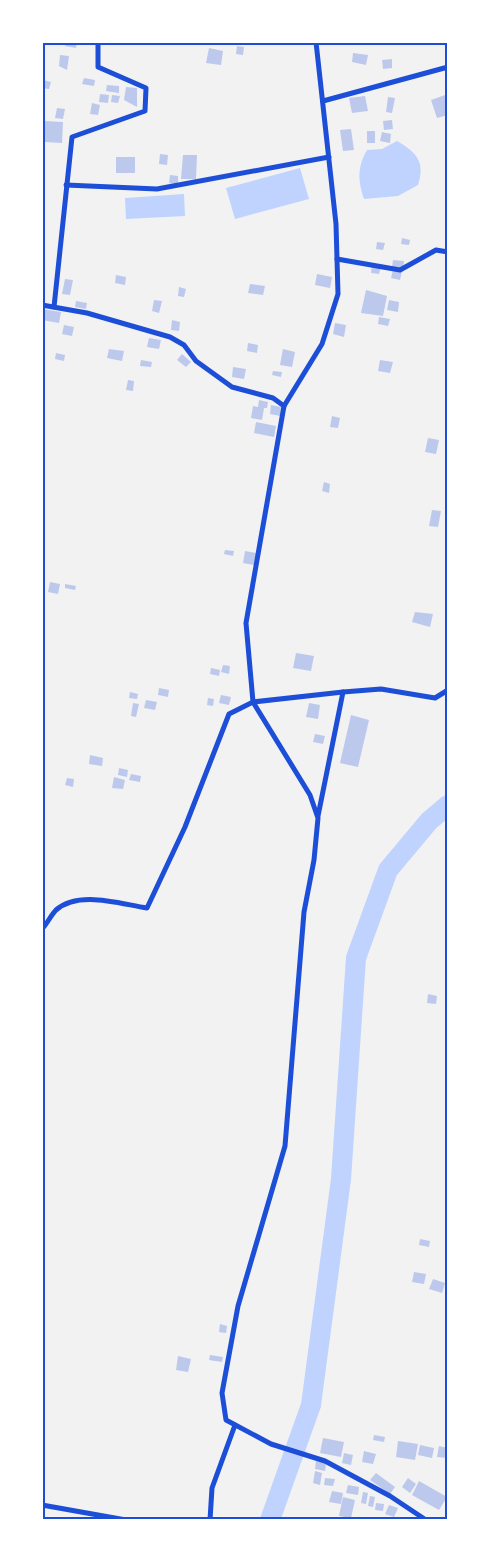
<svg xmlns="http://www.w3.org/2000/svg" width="490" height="1562" font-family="'Exo 2',sans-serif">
<rect width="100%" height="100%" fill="#f2f2f2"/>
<g fill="#bfd3fe">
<path d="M 397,141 C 416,152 426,162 418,185 L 398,196 L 364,199 C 358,181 357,167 367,150 L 382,149 Z"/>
<path d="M 300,168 L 309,199 L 235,219 L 226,188 Z"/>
<path d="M 184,194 L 185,216 L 126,219 L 125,198 Z"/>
</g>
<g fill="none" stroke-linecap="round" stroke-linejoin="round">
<path stroke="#bfd3fe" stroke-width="20" d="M 270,1520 L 311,1405 L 341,1179 L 356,958 L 388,870 L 429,821 L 448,805"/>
</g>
<g fill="#bdc9ec">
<path d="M 66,42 L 77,42 L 76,48 L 65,46 Z"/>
<path d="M 237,46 L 244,47 L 243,55 L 236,54 Z"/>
<path d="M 209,48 L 223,51 L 221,65 L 206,63 Z"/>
<path d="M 353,53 L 368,55 L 366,65 L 352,62 Z"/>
<path d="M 60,55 L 69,56 L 67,70 L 59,66 Z"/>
<path d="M 392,59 L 392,68 L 383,69 L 382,60 Z"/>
<path d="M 84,78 L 95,80 L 94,86 L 82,84 Z"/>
<path d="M 43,80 L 51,82 L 49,89 L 42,88 Z"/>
<path d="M 107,85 L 119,86 L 119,93 L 106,91 Z"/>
<path d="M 126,87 L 137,88 L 137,107 L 124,100 Z"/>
<path d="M 100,94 L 109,95 L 108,103 L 99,102 Z"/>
<path d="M 448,94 L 448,115 L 437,118 L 431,100 Z"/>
<path d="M 112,95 L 120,96 L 118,103 L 111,102 Z"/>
<path d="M 365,96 L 368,111 L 352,113 L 349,98 Z"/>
<path d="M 388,97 L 395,98 L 392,113 L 386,112 Z"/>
<path d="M 92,103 L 100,105 L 98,115 L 90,114 Z"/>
<path d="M 57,108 L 65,109 L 63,119 L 55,118 Z"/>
<path d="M 392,120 L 393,129 L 384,130 L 383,121 Z"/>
<path d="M 45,121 L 63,122 L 62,143 L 44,142 Z"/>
<path d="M 351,129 L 354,150 L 343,151 L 340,130 Z"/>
<rect x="367" y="131" width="8" height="12"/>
<path d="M 382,132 L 391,134 L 390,143 L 380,141 Z"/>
<path d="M 160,154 L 168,155 L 167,165 L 159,164 Z"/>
<path d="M 183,155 L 197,155 L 196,179 L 181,179 Z"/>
<rect x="116" y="157" width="19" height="16"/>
<path d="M 170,175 L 178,176 L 178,184 L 169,183 Z"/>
<path d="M 402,238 L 410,240 L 409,245 L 401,244 Z"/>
<path d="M 377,242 L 385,243 L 383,250 L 376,249 Z"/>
<path d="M 393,260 L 404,261 L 403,269 L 392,267 Z"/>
<path d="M 372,264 L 381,266 L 379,274 L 371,273 Z"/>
<path d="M 393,270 L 402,271 L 400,280 L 391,278 Z"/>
<path d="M 317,274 L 332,277 L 330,288 L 315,285 Z"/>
<path d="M 116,275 L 126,277 L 125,285 L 115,283 Z"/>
<path d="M 65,279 L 73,280 L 70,295 L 62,294 Z"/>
<path d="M 250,284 L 265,286 L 263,295 L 248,293 Z"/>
<path d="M 179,287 L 186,289 L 184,297 L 178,296 Z"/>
<path d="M 366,290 L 387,296 L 383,316 L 361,313 Z"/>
<path d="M 154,300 L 162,301 L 159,313 L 152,311 Z"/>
<path d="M 389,300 L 399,302 L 398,312 L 387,310 Z"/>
<path d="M 76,301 L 87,303 L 86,309 L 75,307 Z"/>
<path d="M 42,309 L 61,312 L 59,323 L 42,320 Z"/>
<path d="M 379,317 L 390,319 L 388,326 L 378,324 Z"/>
<path d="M 172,320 L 180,322 L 179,331 L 171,330 Z"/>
<path d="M 335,323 L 346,325 L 344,337 L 333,334 Z"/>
<path d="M 64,325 L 74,327 L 72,336 L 62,334 Z"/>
<path d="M 149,338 L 161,340 L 159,349 L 147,347 Z"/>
<path d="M 248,343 L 258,345 L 257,353 L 247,351 Z"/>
<path d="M 109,349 L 124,351 L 122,361 L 107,358 Z"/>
<path d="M 283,349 L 295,352 L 292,367 L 280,365 Z"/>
<path d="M 56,353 L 65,355 L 64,361 L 55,359 Z"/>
<path d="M 182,354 L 191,362 L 186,367 L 177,360 Z"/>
<path d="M 141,360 L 152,362 L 151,367 L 140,366 Z"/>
<path d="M 380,360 L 393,362 L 390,373 L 378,371 Z"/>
<path d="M 233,367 L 246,369 L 244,379 L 232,377 Z"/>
<path d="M 273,371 L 282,372 L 281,377 L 272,375 Z"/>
<path d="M 128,380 L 134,381 L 133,391 L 126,390 Z"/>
<path d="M 259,400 L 268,402 L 267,408 L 264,408 L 262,420 L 251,418 L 253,406 L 258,407 Z"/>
<path d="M 271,405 L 281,407 L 280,416 L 270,414 Z"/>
<path d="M 332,416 L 340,418 L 338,428 L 330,427 Z"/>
<path d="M 256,422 L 276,426 L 274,437 L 254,433 Z"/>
<path d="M 428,438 L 439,440 L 436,454 L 425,452 Z"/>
<path d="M 324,482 L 330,484 L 329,493 L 322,491 Z"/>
<path d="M 432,510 L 441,511 L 438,527 L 429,526 Z"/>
<path d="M 225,550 L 234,551 L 233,556 L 224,554 Z"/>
<path d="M 245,551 L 256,553 L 254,565 L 243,563 Z"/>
<path d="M 50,582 L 60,584 L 58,594 L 48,592 Z"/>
<path d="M 65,584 L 76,586 L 75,590 L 65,588 Z"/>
<path d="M 415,612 L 433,614 L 430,627 L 412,622 Z"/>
<path d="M 296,653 L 314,656 L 311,671 L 293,668 Z"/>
<path d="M 223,665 L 230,666 L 229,674 L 221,672 Z"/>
<path d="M 211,668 L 220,670 L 219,676 L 210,674 Z"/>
<path d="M 159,688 L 169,690 L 168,697 L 158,695 Z"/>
<path d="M 130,692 L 138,694 L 137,699 L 129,698 Z"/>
<path d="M 221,695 L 231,697 L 229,705 L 219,703 Z"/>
<path d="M 208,698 L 214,699 L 213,706 L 207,705 Z"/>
<path d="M 146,700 L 157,702 L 155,710 L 144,708 Z"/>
<path d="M 133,703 L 139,704 L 136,717 L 131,716 Z"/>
<path d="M 309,703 L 320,705 L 318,719 L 306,717 Z"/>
<path d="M 351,715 L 369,720 L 358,767 L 340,763 Z"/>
<path d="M 315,734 L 325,736 L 323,744 L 313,742 Z"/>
<path d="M 90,755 L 103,758 L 102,766 L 89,764 Z"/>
<path d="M 119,768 L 128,770 L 127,777 L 118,775 Z"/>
<path d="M 131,774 L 141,776 L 140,782 L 129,780 Z"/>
<path d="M 114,777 L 125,780 L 123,789 L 112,788 Z"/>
<path d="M 67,778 L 74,779 L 73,787 L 65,785 Z"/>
<path d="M 428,994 L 437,996 L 436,1004 L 427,1003 Z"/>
<path d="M 420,1239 L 430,1241 L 429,1247 L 419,1245 Z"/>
<path d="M 414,1272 L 426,1274 L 424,1284 L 412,1282 Z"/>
<path d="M 433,1279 L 445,1283 L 442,1293 L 429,1289 Z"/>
<path d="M 220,1324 L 227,1326 L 226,1333 L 219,1332 Z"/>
<path d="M 210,1355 L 223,1357 L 222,1362 L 209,1360 Z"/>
<path d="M 178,1356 L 191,1359 L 188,1372 L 176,1370 Z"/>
<path d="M 374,1435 L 385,1437 L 384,1442 L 373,1440 Z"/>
<path d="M 323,1438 L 344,1442 L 341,1457 L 320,1453 Z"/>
<path d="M 398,1441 L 418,1444 L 415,1460 L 396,1457 Z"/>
<path d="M 420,1445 L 434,1448 L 432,1458 L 418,1455 Z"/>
<path d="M 439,1446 L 448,1448 L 448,1458 L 437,1457 Z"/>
<path d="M 364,1451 L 376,1454 L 373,1464 L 362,1462 Z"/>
<path d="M 344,1453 L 353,1455 L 351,1465 L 342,1463 Z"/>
<path d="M 316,1461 L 326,1463 L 325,1471 L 315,1469 Z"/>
<path d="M 315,1471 L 322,1473 L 320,1485 L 313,1483 Z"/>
<path d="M 376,1473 L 395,1487 L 390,1494 L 370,1480 Z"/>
<path d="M 325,1478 L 335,1479 L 333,1486 L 324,1485 Z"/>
<path d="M 408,1478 L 416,1484 L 410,1493 L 402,1487 Z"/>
<path d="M 419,1481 L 447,1497 L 439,1510 L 412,1495 Z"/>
<path d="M 348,1485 L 359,1487 L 358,1495 L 346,1493 Z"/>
<path d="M 332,1491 L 343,1493 L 341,1504 L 329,1502 Z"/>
<path d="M 363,1492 L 368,1493 L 366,1504 L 361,1503 Z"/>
<path d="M 370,1496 L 375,1497 L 373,1507 L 368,1506 Z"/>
<path d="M 343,1497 L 355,1500 L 351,1518 L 339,1516 Z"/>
<path d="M 376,1503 L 384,1504 L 383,1511 L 375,1510 Z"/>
<path d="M 389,1505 L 398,1508 L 394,1517 L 385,1514 Z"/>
</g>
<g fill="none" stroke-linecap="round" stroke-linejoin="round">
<g stroke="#1d4ed8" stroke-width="5">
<path d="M 323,101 L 448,67"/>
<path d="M 66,185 L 157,189 L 329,157"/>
<path d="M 337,259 L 400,270 L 436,250 L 448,252"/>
<path d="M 42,305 L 87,313 L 170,337 L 184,345 L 196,361 L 232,387 L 273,398 L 284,406 L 246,623 L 253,702 L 310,795 L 318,818 L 314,860 L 304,912 L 285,1146 L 238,1306 L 222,1393 L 226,1420 L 271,1444 L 325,1461 L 390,1496 L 426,1520"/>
<path d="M 54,307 L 72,137 L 145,111 L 146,88 L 98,67 L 98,42"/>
<path d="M 284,406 L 322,344 L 338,294 L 336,224 L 316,42"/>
<path d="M 318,816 L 343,692"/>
<path d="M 42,929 C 47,924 51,915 56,910 C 79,890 120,904 147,908 L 185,827 L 229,714 L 253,702 L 343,692 L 381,689 L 435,698 L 448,690"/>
<path d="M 42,1505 L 126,1520"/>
<path d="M 210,1520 L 212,1488 L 235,1425"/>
</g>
</g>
<rect width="490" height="1562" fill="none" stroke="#ffffff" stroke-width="88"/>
<rect x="44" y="44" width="402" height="1474" fill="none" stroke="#1d4ed8" stroke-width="2"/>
</svg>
